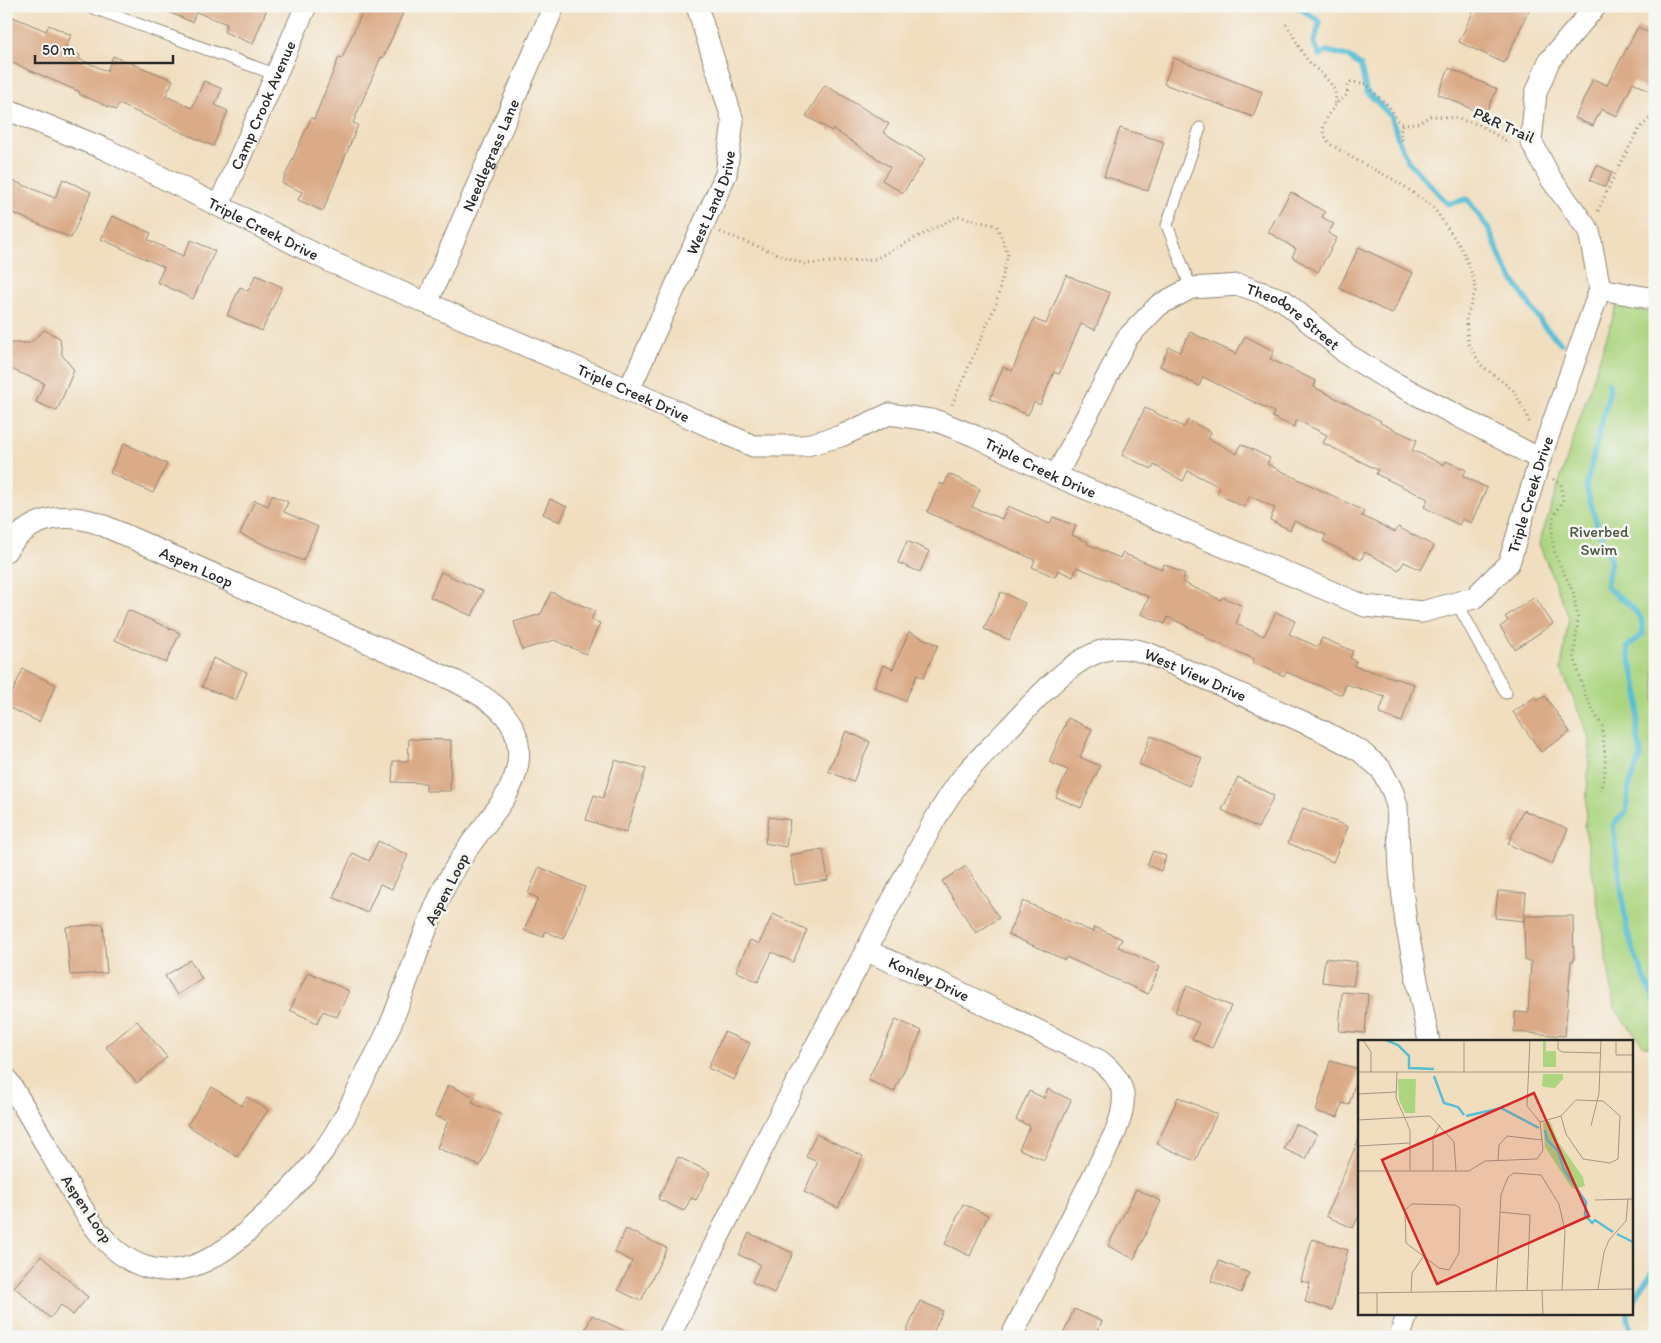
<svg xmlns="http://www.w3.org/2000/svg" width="1661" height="1343" font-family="Itim,sans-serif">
<rect width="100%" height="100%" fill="#f6f6f2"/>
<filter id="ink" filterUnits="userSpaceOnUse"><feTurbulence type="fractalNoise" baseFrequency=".02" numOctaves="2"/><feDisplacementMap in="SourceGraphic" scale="10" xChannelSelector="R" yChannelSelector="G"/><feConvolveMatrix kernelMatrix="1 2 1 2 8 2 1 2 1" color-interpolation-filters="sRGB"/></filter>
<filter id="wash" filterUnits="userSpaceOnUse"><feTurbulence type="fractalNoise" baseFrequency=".0096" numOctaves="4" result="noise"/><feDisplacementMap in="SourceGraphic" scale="20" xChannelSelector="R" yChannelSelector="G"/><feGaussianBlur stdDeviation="1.12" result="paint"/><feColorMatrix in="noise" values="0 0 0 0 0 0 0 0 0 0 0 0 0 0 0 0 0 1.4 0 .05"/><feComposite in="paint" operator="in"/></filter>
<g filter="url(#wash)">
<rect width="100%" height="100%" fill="#f1debf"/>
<path fill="#acd580" stroke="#6c8056" d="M 1617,305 L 1655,313 L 1655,1046 L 1644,1046 L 1615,1009 L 1585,827 L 1590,740 L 1561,669 L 1569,617 L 1539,544 Z"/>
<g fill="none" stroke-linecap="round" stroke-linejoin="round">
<g stroke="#58bed5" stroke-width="5.5">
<path d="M 1292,6 L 1300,8 L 1320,22 L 1314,43 L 1320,56 L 1327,51 L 1347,56 L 1361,66 L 1366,91 L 1392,117 L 1398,139 L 1408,161 L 1448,204 L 1467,199 L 1489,229 L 1504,266 L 1543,325 L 1561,343"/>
<path d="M 1608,383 L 1610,389 L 1586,487 L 1599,531 L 1611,561 L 1606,587 L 1630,605 L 1641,618 L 1643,634 L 1627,647 L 1639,696 L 1637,732 L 1641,756 L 1629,785 L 1626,812 L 1613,825 L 1626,925 L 1633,950 L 1655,1003"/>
<path d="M 1632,1306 L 1638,1293 L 1655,1268"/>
<path d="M 1628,1314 L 1627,1318 L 1633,1337"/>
</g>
</g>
<g id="blocks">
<g fill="#dbab88">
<path d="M 154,6 L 268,6 L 253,44 L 224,32 L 227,24 L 196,12 L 192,22 Z"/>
<path d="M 365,6 L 406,6 L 383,58 L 381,57 L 353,123 L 358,125 L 323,211 L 298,200 L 302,192 L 282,183 L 311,118 L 314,119 L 339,57 L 342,58 Z"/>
<path d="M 1476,6 L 1531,6 L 1504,63 L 1459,42 Z"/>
<path d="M 6,14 L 46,31 L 49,25 L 71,35 L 65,49 L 80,55 L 79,59 L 107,71 L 113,56 L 173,80 L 166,96 L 192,108 L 204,81 L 222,89 L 215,105 L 228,111 L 213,146 L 119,104 L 116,110 L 79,94 L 80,92 L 6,60 Z"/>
<path d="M 1638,27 L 1655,36 L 1655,94 L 1633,82 L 1617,116 L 1601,109 L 1593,126 L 1575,118 L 1593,79 L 1607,85 Z"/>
<path d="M 1174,58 L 1262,92 L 1253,117 L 1164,84 Z"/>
<path d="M 1449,68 L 1497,89 L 1485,115 L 1438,94 Z"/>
<path d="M 825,85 L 889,124 L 883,132 L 925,159 L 903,193 L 882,180 L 890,167 L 833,129 L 832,131 L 806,116 Z"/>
<path d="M 1120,128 L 1164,142 L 1148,191 L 1104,176 Z"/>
<path d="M 1597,165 L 1612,172 L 1605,187 L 1590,180 Z"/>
<path d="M 6,178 L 55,198 L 63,179 L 91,192 L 71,238 L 6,210 Z"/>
<path d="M 1291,192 L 1325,212 L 1322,217 L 1334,224 L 1328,233 L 1337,238 L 1318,272 L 1292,257 L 1296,249 L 1268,232 Z"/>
<path d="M 112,216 L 151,233 L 148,240 L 183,256 L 191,240 L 215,251 L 193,299 L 157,282 L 164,267 L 101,239 Z"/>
<path d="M 1359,247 L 1413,273 L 1392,314 L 1339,288 Z"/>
<path d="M 256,275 L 282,287 L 262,331 L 227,315 L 240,287 L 248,291 Z"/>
<path d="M 1066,275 L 1110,293 L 1095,330 L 1081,324 L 1059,374 L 1054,372 L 1040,405 L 1034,402 L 1028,415 L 990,399 L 1003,367 L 1012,371 L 1034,319 L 1046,324 Z"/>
<path d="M 44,330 L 60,338 L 62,355 L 74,370 L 57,411 L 36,402 L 44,383 L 6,367 L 6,353 L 10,343 L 30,343 Z"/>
<path d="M 1190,332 L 1236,354 L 1245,336 L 1274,351 L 1270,359 L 1316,381 L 1314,387 L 1381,421 L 1380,423 L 1417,440 L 1412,450 L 1444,465 L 1446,461 L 1466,470 L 1463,476 L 1487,488 L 1471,523 L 1462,519 L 1459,525 L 1424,507 L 1428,499 L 1376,474 L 1378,470 L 1323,443 L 1327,435 L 1297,420 L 1294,427 L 1272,417 L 1274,412 L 1203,377 L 1199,386 L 1160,366 L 1169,347 L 1180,352 Z"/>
<path d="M 1145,408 L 1184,427 L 1188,420 L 1211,432 L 1208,438 L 1237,454 L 1241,444 L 1270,458 L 1267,464 L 1364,511 L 1362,516 L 1395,532 L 1398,527 L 1434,546 L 1421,570 L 1404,562 L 1399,570 L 1365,552 L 1361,560 L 1323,541 L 1326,535 L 1294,521 L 1290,530 L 1270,520 L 1275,508 L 1250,496 L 1244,507 L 1217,494 L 1220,487 L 1188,471 L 1183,481 L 1154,465 L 1152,469 L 1122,455 Z"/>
<path d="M 124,443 L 167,464 L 153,493 L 110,473 Z"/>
<path d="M 949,474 L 980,489 L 972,507 L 1002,519 L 1008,506 L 1050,524 L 1053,517 L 1076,526 L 1072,535 L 1088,542 L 1087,544 L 1120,558 L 1122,553 L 1162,569 L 1164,564 L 1185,574 L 1182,582 L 1221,600 L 1222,597 L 1243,606 L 1236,624 L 1264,636 L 1276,612 L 1295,621 L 1289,634 L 1318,647 L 1322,638 L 1353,651 L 1350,658 L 1356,661 L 1354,666 L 1414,684 L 1402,722 L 1379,714 L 1385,697 L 1346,684 L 1342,695 L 1286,672 L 1284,676 L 1252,662 L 1254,659 L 1204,637 L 1205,635 L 1168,617 L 1165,624 L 1141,614 L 1149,597 L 1077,567 L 1073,577 L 1058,570 L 1055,577 L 1032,567 L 1035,560 L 927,512 L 940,483 L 944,485 Z"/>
<path d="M 272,495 L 288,502 L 284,512 L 318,527 L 303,561 L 240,534 L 255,500 L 268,506 Z"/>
<path d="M 550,499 L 567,507 L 560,522 L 543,514 Z"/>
<path d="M 907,541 L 929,551 L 920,572 L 898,563 Z"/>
<path d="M 441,572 L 483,591 L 472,616 L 430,597 Z"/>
<path d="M 551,592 L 595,611 L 591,620 L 600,623 L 586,654 L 554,640 L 522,650 L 514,622 L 541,614 Z"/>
<path d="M 1001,592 L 1025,603 L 1009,640 L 984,629 Z"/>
<path d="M 1535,597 L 1553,624 L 1515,649 L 1500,627 L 1508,621 L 1505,617 Z"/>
<path d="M 128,610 L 180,633 L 166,663 L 115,640 Z"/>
<path d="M 909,632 L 938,645 L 923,678 L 917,675 L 905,701 L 874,687 L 883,665 L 893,669 Z"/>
<path d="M 213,658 L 247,672 L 236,700 L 202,687 Z"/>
<path d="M 23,669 L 56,685 L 39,722 L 6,706 Z"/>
<path d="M 1545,696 L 1570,732 L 1541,752 L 1513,712 L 1535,697 L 1537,701 Z"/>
<path d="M 1068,718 L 1092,729 L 1080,757 L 1100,766 L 1081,808 L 1056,797 L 1068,770 L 1049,762 Z"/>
<path d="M 846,731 L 870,742 L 853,782 L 828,771 Z"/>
<path d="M 1151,736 L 1202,758 L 1189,786 L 1139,764 Z"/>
<path d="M 409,739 L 451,740 L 450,791 L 426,791 L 426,783 L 392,782 L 393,761 L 408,761 Z"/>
<path d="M 615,760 L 646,769 L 626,833 L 586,820 L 594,795 L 603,798 Z"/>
<path d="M 1238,777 L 1274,796 L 1258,828 L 1222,810 Z"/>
<path d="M 1303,808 L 1348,827 L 1333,862 L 1288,843 Z"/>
<path d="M 1523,810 L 1568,829 L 1552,864 L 1508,844 Z"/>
<path d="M 769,817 L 790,820 L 786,847 L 765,843 Z"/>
<path d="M 378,841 L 408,855 L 392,889 L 380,884 L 367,913 L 333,897 L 353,853 L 369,861 Z"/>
<path d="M 823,849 L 828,880 L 795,885 L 790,855 Z"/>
<path d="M 1153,851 L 1166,856 L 1161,871 L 1147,865 Z"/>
<path d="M 966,866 L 999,918 L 976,933 L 942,881 Z"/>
<path d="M 539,867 L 585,887 L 563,939 L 545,931 L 543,937 L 524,930 L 538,898 L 528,894 Z"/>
<path d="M 1498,891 L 1526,893 L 1524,921 L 1495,918 Z"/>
<path d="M 1023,901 L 1093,932 L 1095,927 L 1122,939 L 1118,947 L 1160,966 L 1148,994 L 1066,957 L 1065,960 L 1008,934 Z"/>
<path d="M 773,914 L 807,930 L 793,962 L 772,952 L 758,982 L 736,971 L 750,940 L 759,944 Z"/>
<path d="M 1524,916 L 1573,916 L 1574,961 L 1571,961 L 1565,1036 L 1514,1032 L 1515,1012 L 1528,1013 L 1531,961 L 1525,961 Z"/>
<path d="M 103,924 L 107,973 L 70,975 L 66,927 Z"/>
<path d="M 1325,958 L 1357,962 L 1353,986 L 1322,982 Z"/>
<path d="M 190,960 L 202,979 L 177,995 L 165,976 Z"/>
<path d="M 308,972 L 349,991 L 337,1017 L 323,1011 L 317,1023 L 290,1010 Z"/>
<path d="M 1187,986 L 1231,1006 L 1212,1048 L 1192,1039 L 1199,1023 L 1175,1012 Z"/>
<path d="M 1342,992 L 1368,994 L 1365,1033 L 1339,1031 Z"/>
<path d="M 896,1019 L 922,1031 L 894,1092 L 868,1080 Z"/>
<path d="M 137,1021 L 167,1057 L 137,1083 L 106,1047 Z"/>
<path d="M 724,1032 L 750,1043 L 734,1080 L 708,1068 Z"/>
<path d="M 1330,1061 L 1359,1069 L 1349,1105 L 1342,1103 L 1338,1117 L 1316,1112 Z"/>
<path d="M 448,1085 L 475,1097 L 472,1103 L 502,1115 L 480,1166 L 437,1148 L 448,1121 L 435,1116 Z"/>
<path d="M 212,1087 L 241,1106 L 247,1097 L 268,1110 L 237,1157 L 187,1125 Z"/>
<path d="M 1048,1089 L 1071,1100 L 1044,1160 L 1019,1149 L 1030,1126 L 1016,1120 L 1029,1091 L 1044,1098 Z"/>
<path d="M 1178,1097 L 1217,1114 L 1195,1161 L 1157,1144 Z"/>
<path d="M 1295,1124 L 1317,1134 L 1306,1159 L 1284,1149 Z"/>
<path d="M 816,1134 L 863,1156 L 838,1208 L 804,1192 L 818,1162 L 806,1157 Z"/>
<path d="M 1360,1136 L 1360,1213 L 1353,1228 L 1326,1216 Z"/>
<path d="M 678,1157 L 710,1172 L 696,1200 L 691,1198 L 684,1211 L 658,1199 Z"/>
<path d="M 1136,1189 L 1161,1201 L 1134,1259 L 1108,1246 Z"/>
<path d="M 963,1204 L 988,1215 L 970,1256 L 945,1244 Z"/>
<path d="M 626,1229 L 667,1248 L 641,1301 L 618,1290 L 632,1261 L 614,1252 Z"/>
<path d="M 749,1233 L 793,1253 L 774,1293 L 752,1282 L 760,1264 L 739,1255 Z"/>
<path d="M 1312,1239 L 1348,1250 L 1332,1310 L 1305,1302 L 1310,1283 L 1301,1281 Z"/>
<path d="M 41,1256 L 88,1297 L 73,1315 L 61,1305 L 50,1318 L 14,1287 Z"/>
<path d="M 1219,1261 L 1249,1273 L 1241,1293 L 1211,1281 Z"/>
<path d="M 920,1301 L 943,1311 L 931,1337 L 904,1337 Z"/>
<path d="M 1074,1309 L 1102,1321 L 1095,1337 L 1062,1337 Z"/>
<path d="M 592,1315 L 636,1337 L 582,1337 Z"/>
</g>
</g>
</g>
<g filter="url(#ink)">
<use href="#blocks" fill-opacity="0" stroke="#8e8475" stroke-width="1"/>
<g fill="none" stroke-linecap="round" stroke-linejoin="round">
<defs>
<g id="lane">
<path d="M 88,6 L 277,75"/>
<path d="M 1191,288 L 1167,225 L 1200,128"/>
<path d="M 1457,603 L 1506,693"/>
</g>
<g id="street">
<path id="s1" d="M 6,109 L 105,149 L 331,262 L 629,390 L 753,446 L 803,446 L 841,436 L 889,414 L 937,421 L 975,436 L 1056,476 L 1365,606 L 1422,612 L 1474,598 L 1509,563 L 1540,459 L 1600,289 L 1589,231 L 1551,179 L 1531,141 L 1536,93 L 1549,61 L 1596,6"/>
<path id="s2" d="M 219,205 L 306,6"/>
<path d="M 1600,289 L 1655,299"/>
<path id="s3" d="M 427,303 L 554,6"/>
<path id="s4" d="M 629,390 L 726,174 L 733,121 L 697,6"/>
<path id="s5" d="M 1056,476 L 1127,338 L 1159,305 L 1191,288 L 1240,285 L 1283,300 L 1348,355 L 1389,380 L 1540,459"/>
<path id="s6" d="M 6,551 C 28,517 63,511 100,524 L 455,681 C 489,699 524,717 518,763 C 514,793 490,817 473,841 C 463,854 454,870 446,884 C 424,928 410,976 392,1021 C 385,1038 376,1055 367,1071 C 354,1099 341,1127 323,1151 C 302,1180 276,1205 250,1229 C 222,1255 186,1279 146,1267 C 103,1254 81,1206 60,1170 C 43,1140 26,1108 6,1078"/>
<path id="s7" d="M 867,951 L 945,985 L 1100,1061 C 1128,1083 1128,1101 1115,1133 L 1011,1337"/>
<path id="s8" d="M 669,1337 L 770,1133 L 934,821 C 944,804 955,786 968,771 C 981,756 995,743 1008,729 C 1033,703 1069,659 1105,650 C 1120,646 1135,649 1150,654 L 1319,729 L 1360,751 L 1381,769 L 1393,792 L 1397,806 L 1400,871 L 1406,923 L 1429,1042"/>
<path d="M 1400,1337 L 1407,1314"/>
</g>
</defs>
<use href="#lane" stroke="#8e8475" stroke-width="13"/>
<use href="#street" stroke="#8e8475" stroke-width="23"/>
<g stroke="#8e8475" stroke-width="3" stroke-dasharray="1 4" stroke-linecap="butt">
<path d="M 1286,24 C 1294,35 1298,47 1306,58 C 1315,71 1343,85 1334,106"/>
<path d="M 1402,124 C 1396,121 1394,113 1390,108 C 1383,99 1372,94 1368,84 L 1351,82 L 1348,86 L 1347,95 L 1338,102 L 1327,116 L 1323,129 L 1326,139 L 1330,144 L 1356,160 L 1398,182 L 1433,207 L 1460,246 L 1470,268 L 1476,289 L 1466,319 L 1468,343 L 1481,365 L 1513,390 L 1527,415 L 1530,425"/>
<path d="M 1402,124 L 1419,123 L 1430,116 L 1449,117 L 1478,124 L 1513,145"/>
<path d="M 1402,140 L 1400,134 L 1402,124"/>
<path d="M 1598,211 L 1618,168 L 1639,129 L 1655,113"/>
<path d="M 720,232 L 804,264 L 875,259 L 958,216 L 997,226 L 1008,254 L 996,304 L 951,407"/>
<path d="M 1553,479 L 1561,484 L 1563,501 L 1553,518 L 1552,538 L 1555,555 L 1573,592 L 1578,619 L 1574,657 L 1586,698 L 1602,726 L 1605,756 L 1605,774 L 1600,792"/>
</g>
<use href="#lane" stroke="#fff" stroke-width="11"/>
<use href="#street" stroke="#fff" stroke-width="21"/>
</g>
</g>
<g text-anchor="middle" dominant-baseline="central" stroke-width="5" stroke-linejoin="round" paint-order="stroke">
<g font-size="16" fill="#2b2b2b" stroke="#f6f6f2">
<text stroke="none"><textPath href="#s2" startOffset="109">Camp Crook Avenue</textPath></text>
<text transform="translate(1504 125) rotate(24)">P&amp;R Trail</text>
<text stroke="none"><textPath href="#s3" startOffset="161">Needlegrass Lane</textPath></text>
<text stroke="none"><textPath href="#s4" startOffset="205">West Land Drive</textPath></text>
<text stroke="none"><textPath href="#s1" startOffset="284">Triple Creek Drive</textPath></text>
<text stroke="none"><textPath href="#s5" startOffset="349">Theodore Street</textPath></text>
<text stroke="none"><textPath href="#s1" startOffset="689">Triple Creek Drive</textPath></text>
<text stroke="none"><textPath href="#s1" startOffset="1124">Triple Creek Drive</textPath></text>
<text stroke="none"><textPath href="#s1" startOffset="1709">Triple Creek Drive</textPath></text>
<text stroke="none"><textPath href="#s6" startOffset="212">Aspen Loop</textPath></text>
<text stroke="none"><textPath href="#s8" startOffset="921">West View Drive</textPath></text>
<text transform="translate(447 889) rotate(-63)">Aspen Loop</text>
<text stroke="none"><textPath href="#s7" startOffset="68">Konley Drive</textPath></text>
<text transform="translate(87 1209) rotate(56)">Aspen Loop</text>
</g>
<g font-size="16" fill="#4b5640" stroke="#f6f6f2">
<text x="1599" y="531">Riverbed<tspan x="1599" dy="18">Swim</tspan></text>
</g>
</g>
<g transform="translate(1358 1040)">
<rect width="275" height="275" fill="#f1debf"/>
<path d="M 174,0 L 188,0 L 188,11 L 198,11 L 198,27 L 185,27 L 185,1 ZM 185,34 L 205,34 L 205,39 L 197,48 L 187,47 L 184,46 ZM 40,39 L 58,39 L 57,73 L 47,73 L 41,60 ZM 192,81 L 201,103 L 225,137 L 227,146 L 217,149 L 213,147 L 187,107 L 185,82 Z" fill="#acd580"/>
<path fill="none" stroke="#58bed5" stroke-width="2.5" d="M 28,0 L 40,5 L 51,16 L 51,28 L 76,29M 76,36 L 86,63 L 100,67 L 106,75M 108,76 L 143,68 L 181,88M 187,90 L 189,100 L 200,111 L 206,130 L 228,162 L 227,175 L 234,183 L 237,180 L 255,192M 259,194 L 275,202"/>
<path fill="none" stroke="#a29684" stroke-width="1" d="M 5,0 L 13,12 L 13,32M 200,0 L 200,9 L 204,12 L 243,13M 258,0 L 258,15 L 275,15M 0,32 L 275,32M 39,32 L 38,58 L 52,90 L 52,130M 106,32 L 106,0M 0,54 L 38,52M 0,80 L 72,76 L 96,102 L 98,131M 182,82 L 203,76 L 218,60 L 245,61 L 262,76 L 260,119 L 252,123 L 225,119 L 208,94 L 203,76M 233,86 L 241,53 L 243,0M 0,106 L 52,103M 140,121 L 141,105 L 149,96 L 184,100M 0,131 L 111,131 L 127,121 L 179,119 L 185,110 L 182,82 L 169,66 L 172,0M 75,131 L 75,97 L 82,85M 237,160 L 275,159M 54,164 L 97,165 L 102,168 L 101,213 L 91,230 L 81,228 L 48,203 L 47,170 ZM 142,172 L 172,175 L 169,251M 240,249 L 246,212 L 251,200 L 268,181 L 270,159M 138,251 L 143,155 L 150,137 L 156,133 L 183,135 L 201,164 L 207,191 L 204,250M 184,251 L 185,275M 0,253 L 275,249M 19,253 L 19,275M 53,253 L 54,233 L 65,217"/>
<path fill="#d62828" fill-opacity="0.15" stroke="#d62828" stroke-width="2.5" d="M 176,53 L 231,176 L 79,244 L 24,120 Z"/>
<rect width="275" height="275" fill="none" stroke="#2b2b2b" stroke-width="2.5"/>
</g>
<rect width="1661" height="1343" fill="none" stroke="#f6f6f2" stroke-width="25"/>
<path d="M35 55v8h138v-8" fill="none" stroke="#2b2b2b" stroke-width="2.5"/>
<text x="42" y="55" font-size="15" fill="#2b2b2b" stroke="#f6f6f2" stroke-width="4" paint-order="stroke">50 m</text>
</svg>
